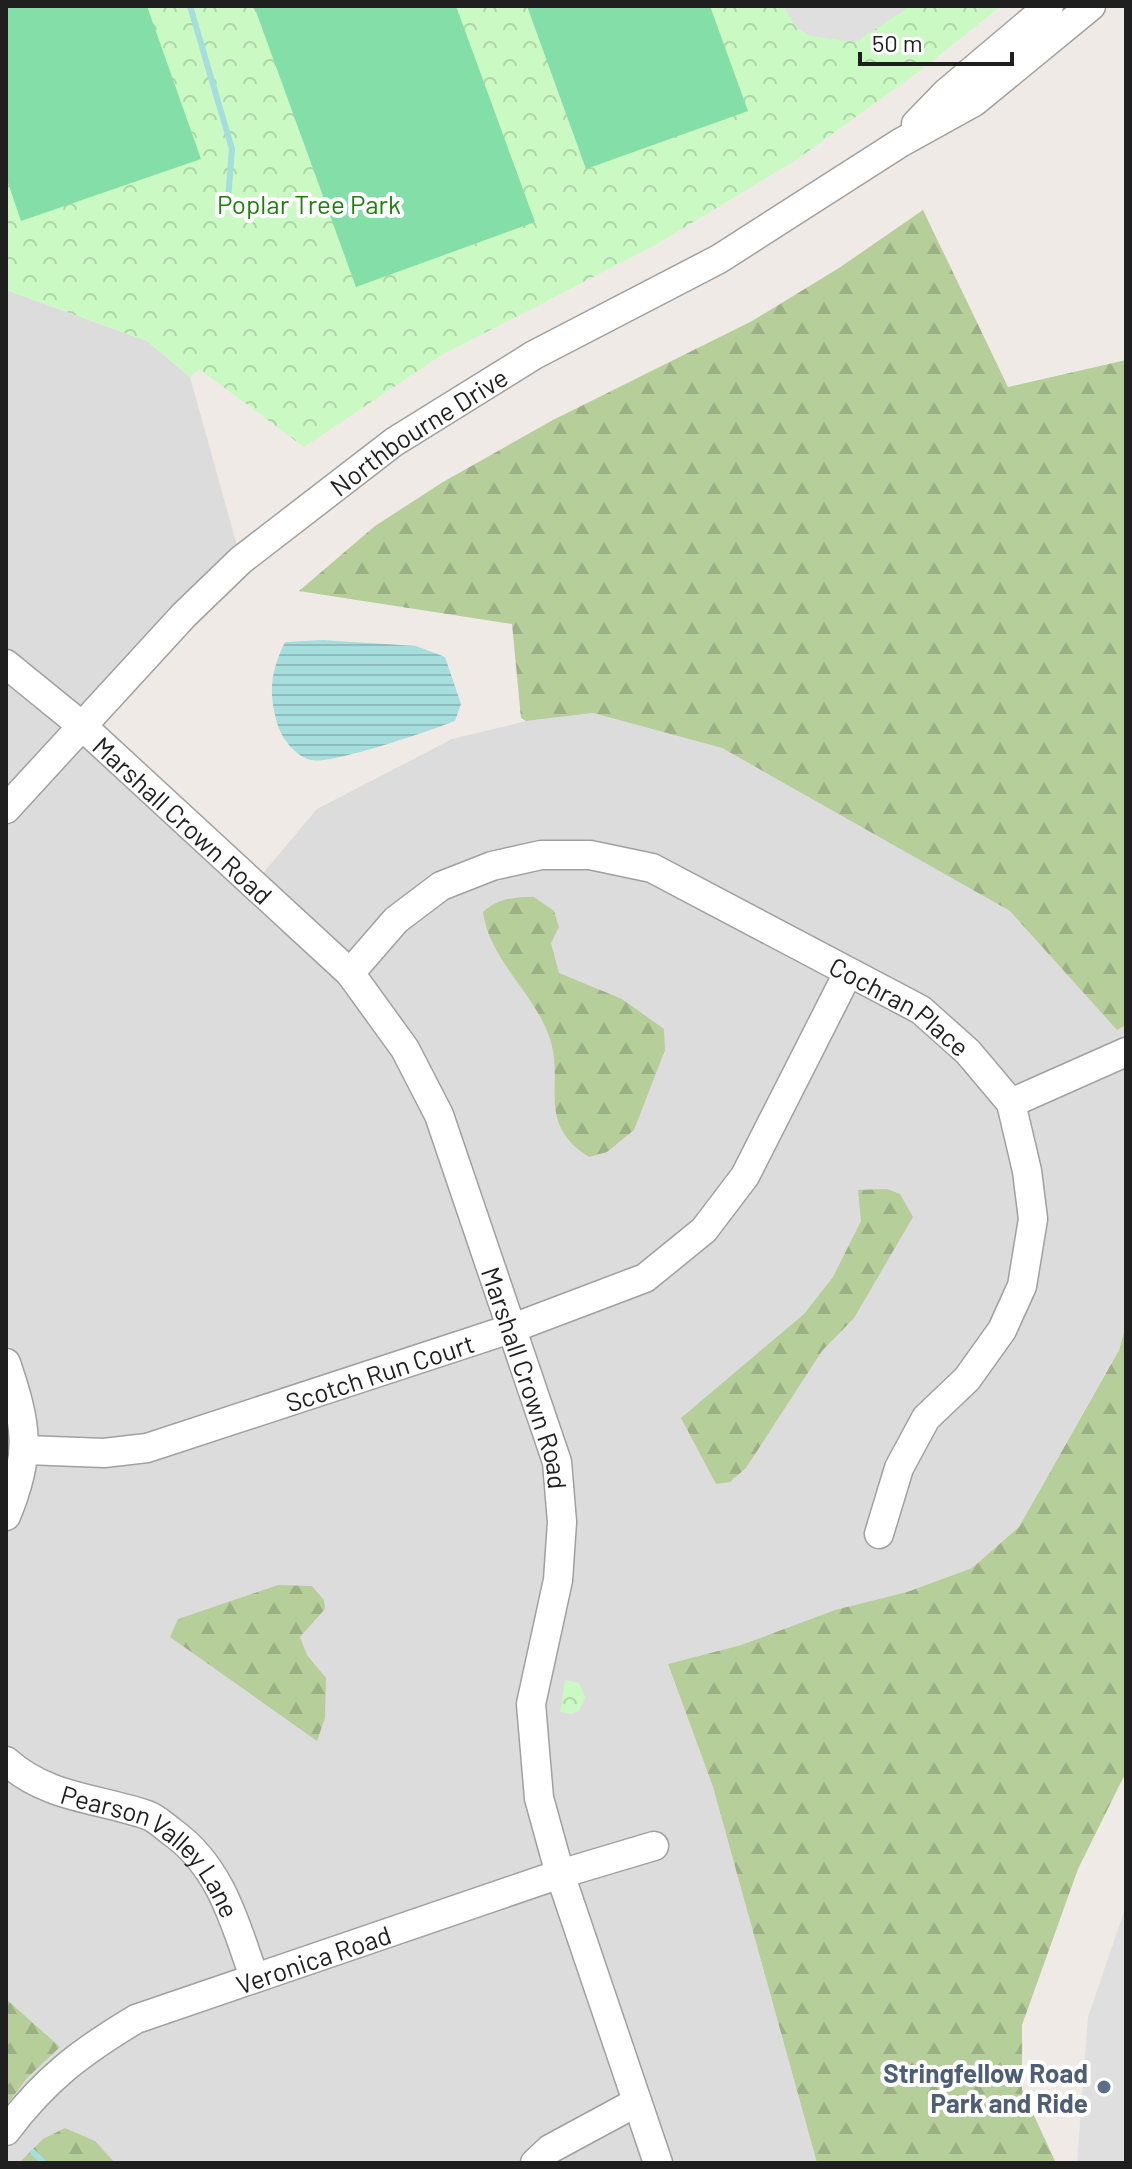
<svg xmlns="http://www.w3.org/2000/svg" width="1132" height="2169" font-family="Barlow,sans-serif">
<defs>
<pattern id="forest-firs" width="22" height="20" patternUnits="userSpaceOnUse" patternTransform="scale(2)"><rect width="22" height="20" fill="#b5ce9a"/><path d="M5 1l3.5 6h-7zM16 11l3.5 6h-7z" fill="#9bb084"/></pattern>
<pattern id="park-crowns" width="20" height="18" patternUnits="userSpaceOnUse" patternTransform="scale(2)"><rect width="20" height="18" fill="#cbf9c3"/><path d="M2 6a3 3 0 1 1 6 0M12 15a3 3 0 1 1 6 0" fill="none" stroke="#aed5a7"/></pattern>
<pattern id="water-rules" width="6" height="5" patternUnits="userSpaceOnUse" patternTransform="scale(2)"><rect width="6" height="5" fill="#a6dddd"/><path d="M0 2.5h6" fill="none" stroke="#8ebdbd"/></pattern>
</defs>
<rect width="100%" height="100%" fill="#efeae5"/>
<path fill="#dddcdc" d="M 6,290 L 147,341 L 190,377 L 241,560 L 81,725 L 254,884 L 317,809 L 452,739 L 526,721 L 593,713 L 722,748 L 1010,911 L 1117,1029 L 1126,1008 L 1126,1325 L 1119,1349 L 1019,1527 L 972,1568 L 907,1592 L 836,1610 L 741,1645 L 668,1664 L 713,1787 L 817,2163 L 6,2163 Z"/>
<g fill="url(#forest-firs)">
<path d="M 923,210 L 1008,387 L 1126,360 L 1126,1025 L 1117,1030 L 1010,911 L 722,748 L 593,713 L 526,721 L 521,718 L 512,624 L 299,591 L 375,526 L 443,482 L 553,420 L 752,321 L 839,268 Z"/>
<path d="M 534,897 L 554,911 L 559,927 L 551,943 L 559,973 L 622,999 L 664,1029 L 665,1050 L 634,1130 L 607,1152 L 589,1157 C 534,1122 566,1083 549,1036 C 534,993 489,959 483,912 C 498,898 515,897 534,897 Z"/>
<path d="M 887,1189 L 900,1194 L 913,1217 L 854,1318 L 822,1351 L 746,1468 L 730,1482 L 716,1484 L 681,1418 L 804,1314 L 833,1277 L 861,1221 L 858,1190 Z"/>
<path d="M 1126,1325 L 1126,1772 L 1078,1869 L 1022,2025 L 1022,2090 L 1056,2163 L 817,2163 L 713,1787 L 668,1664 L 741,1645 L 835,1610 L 907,1592 L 972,1568 L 1019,1527 L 1119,1350 Z"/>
<path d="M 278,1585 L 312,1586 L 324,1600 L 325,1609 L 300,1637 L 307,1655 L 326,1678 L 325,1718 L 317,1741 L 170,1637 L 178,1619 Z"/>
<path d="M 6,1999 L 60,2047 L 27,2078 L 6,2106 Z"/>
<path d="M 65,2128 L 95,2141 L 115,2163 L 19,2163 L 43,2139 Z"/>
</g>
<g fill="url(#park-crowns)">
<path d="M 6,6 L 1001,6 L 918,72 L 796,160 L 657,244 L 440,356 L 304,447 L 199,369 L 190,377 L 147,341 L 6,290 Z"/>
<path d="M 565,1680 L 579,1683 L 585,1697 L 579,1711 L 572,1714 L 560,1712 Z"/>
</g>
<g fill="#84dea7">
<path d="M 6,6 L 147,6 L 201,159 L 21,221 L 6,177 Z"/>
<path d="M 254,6 L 456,6 L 535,222 L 356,287 Z"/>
<path d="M 527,6 L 710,6 L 748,111 L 586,169 Z"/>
</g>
<g fill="#dfdfdf">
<path d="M 784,6 L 910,6 L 856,42 L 810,36 L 795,26 Z"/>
<path d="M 1126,1906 L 1126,2163 L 1077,2163 L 1088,2017 Z"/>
</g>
<path fill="url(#water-rules)" d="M 323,640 L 416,646 L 445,657 L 461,704 L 455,721 C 432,730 331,765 311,760 C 293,755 280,736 276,719 C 268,689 272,669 285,642 Z"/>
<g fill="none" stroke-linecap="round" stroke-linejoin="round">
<g stroke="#a6dddd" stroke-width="6">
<path d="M 190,6 L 232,149 L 228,200"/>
<path d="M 33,2152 L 44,2163"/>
</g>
<defs>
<g id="minor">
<path d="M 916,124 L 946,93 L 1049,6"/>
<path id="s1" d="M 6,664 L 81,725 L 350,973 L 405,1049 L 439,1115 L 557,1462 L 562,1522 L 558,1580 L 531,1704 L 539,1798 L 560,1874 L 658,2163"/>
<path id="s2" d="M 6,809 L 184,615 L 241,560 L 394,442 L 534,355 L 719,259 L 900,143 L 974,102 L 1091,6"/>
<path id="s3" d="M 350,973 L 396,920 L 441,886 L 492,866 L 541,855 L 590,855 L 652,868 L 921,1010 L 968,1052 L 1011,1103 L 1027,1171 L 1033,1219 L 1022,1286 L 1002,1330 L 967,1379 L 926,1418 L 899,1468 L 879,1534"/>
<path d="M 1011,1103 L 1126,1052"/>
<path d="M 6,1363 C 27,1425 32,1454 6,1516"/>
<path id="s4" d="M 26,1450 L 104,1453 L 147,1448 L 513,1328 L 645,1278 L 704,1230 L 745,1176 L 848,973"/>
<path id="s5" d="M 6,1761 C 47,1798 97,1798 147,1815 C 156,1818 164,1826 172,1832 C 221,1867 235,1923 254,1977"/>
<path id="s6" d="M 6,2131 C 45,2079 81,2052 136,2019 L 560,1874 L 654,1846"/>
<path d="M 535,2163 L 550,2149 L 637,2102"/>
</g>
</defs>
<use href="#minor" stroke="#a0a0a0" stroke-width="31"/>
<use href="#minor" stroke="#fff" stroke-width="28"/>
</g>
<circle fill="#5c6f8a" stroke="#fff" stroke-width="3" cx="1104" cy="2087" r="8"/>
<g text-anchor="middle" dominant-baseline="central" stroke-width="8" stroke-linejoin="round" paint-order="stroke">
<g font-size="26" fill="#1d7d0d" stroke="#fff">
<text x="309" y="203">Poplar Tree Park</text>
</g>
<g font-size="26" fill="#1f1f1f" stroke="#fff">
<text stroke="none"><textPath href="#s2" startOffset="562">Northbourne Drive</textPath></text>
<text stroke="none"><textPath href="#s1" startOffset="236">Marshall Crown Road</textPath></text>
<text stroke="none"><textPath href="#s3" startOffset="628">Cochran Place</textPath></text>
<text stroke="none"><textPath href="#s4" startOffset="366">Scotch Run Court</textPath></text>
<text stroke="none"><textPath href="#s1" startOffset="908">Marshall Crown Road</textPath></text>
<text stroke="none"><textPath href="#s5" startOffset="176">Pearson Valley Lane</textPath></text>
<text stroke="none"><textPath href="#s6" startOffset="360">Veronica Road</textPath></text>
</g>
<g font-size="26" font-weight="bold" fill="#4e5e75" stroke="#fff" text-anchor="end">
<text x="1088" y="2072">Stringfellow Road<tspan x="1088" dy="30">Park and Ride</tspan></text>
</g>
</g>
<rect width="1132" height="2169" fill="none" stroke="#1f1f1f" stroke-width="16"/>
<path d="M860 52v12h152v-12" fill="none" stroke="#1f1f1f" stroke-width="4"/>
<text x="872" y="52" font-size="24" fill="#1f1f1f" stroke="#ffffff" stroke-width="6" paint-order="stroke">50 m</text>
</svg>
